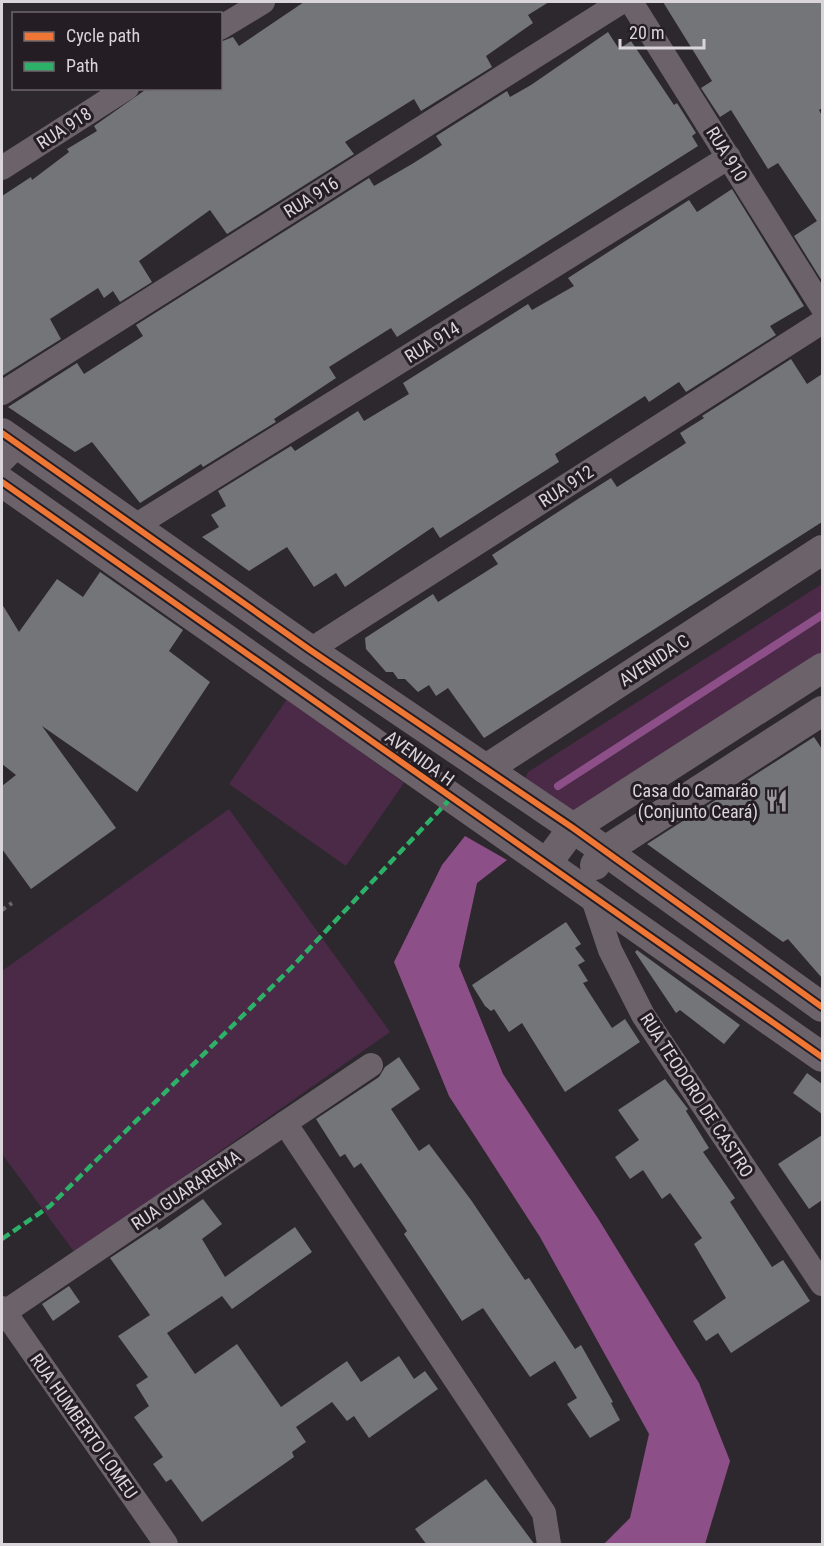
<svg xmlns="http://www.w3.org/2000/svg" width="824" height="1546" font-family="'Roboto Condensed',sans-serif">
<rect width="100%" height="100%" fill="#2d282d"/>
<g fill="#4a2a47">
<path d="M 822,584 L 822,655 L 567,816 L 522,784 L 528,772 Z"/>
<path d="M 287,699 L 404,783 L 346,866 L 229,784 Z"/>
<path d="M 229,809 L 390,1032 L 75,1253 L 2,1154 L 2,971 Z"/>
</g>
<path fill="#8d4f88" d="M 465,836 L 507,860 L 477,883 L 459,966 L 503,1074 L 599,1220 L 699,1383 L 730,1461 L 705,1544 L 604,1544 L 630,1518 L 649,1434 L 540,1237 L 449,1096 L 394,962 L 442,865 Z"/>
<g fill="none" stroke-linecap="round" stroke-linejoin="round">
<path stroke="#8d4f88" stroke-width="8" d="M 558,786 L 822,615"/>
</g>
<g fill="#747578">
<path d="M 304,2 L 549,2 L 528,15 L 533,23 L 486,56 L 492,67 L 421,111 L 414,99 L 345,142 L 354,154 L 227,234 L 210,210 L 139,261 L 152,282 L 120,302 L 113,291 L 104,298 L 98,288 L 50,319 L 61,339 L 2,376 L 2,196 L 31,177 L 32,180 L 69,152 L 67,149 L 97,131 L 94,126 L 148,88 L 220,88 L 220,42 L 233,37 L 239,46 Z"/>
<path d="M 663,2 L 822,2 L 822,108 L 819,110 L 822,116 L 822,281 L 794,236 L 817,221 L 778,163 L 768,169 L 731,110 L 720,117 L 701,88 L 712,81 Z"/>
<path d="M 608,32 L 619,49 L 631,41 L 674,105 L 677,103 L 696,133 L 692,136 L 698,146 L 397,337 L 391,328 L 329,367 L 336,378 L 274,419 L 276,422 L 203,467 L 201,464 L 140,503 L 92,442 L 75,452 L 8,407 L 77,363 L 84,374 L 143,336 L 136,325 L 369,178 L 374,186 L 412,164 L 442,145 L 436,136 L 507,91 L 510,97 L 531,85 Z"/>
<path d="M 732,189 L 804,306 L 770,326 L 776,335 L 686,392 L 679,382 L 649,402 L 645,396 L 555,454 L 559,462 L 440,538 L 433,527 L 345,587 L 336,573 L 314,587 L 287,547 L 249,571 L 202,537 L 219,527 L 211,515 L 226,506 L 218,491 L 291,446 L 295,451 L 358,411 L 364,421 L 409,394 L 403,383 L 528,304 L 532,310 L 574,286 L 568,278 L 689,200 L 697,212 Z"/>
<path d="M 791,359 L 807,384 L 822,374 L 822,522 L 484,738 L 448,688 L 436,696 L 429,685 L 418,692 L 405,679 L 398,679 L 393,672 L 386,672 L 366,649 L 365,638 L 433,594 L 438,602 L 498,564 L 492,555 L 581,497 L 611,478 L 617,487 L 680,447 L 686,443 L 680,433 L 704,418 L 702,416 Z"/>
<path d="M 100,572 L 183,630 L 169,651 L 210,682 L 137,792 L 42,726 L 116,828 L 31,889 L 2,849 L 2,786 L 16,775 L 2,764 L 2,604 L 19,632 L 57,579 L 83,597 Z"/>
<path d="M 814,737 L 822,749 L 822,978 L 788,939 L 783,942 L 647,844 Z"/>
<path d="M 566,922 L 581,944 L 575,948 L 585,961 L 578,965 L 588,981 L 583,983 L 612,1028 L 625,1019 L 640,1042 L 565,1092 L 522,1023 L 509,1032 L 494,1009 L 491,1011 L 485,1006 L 472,985 Z"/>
<path d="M 637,950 L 740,1025 L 724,1044 L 680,1010 L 676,1013 L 635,952 Z"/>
<path d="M 399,1057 L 420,1089 L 391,1109 L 419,1151 L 429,1144 L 471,1200 L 525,1280 L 529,1278 L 575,1349 L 581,1345 L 613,1402 L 611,1403 L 620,1420 L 590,1438 L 567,1404 L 577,1398 L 555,1361 L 530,1377 L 483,1308 L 462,1321 L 404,1234 L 407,1231 L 361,1163 L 354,1168 L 345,1154 L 340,1157 L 316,1119 L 379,1077 L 385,1067 Z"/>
<path d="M 807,1073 L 822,1084 L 822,1114 L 793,1093 Z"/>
<path d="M 665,1079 L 688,1109 L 686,1111 L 709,1148 L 703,1152 L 735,1198 L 730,1202 L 772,1267 L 783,1260 L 810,1301 L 731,1353 L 718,1333 L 706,1341 L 693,1321 L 726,1298 L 694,1244 L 702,1238 L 670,1193 L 662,1199 L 643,1170 L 630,1179 L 615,1157 L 639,1140 L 618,1110 Z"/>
<path d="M 822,1135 L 822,1200 L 809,1209 L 778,1164 Z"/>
<path d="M 203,1199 L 222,1224 L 202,1239 L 225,1277 L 295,1227 L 312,1252 L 232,1309 L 222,1296 L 167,1333 L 195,1374 L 237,1344 L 281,1407 L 347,1361 L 361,1382 L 399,1356 L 414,1379 L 425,1371 L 438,1389 L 369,1438 L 354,1416 L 347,1421 L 332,1402 L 296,1427 L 306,1442 L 292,1452 L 294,1457 L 202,1522 L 171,1479 L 166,1482 L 153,1464 L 163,1457 L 134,1417 L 149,1406 L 136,1385 L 148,1377 L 118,1336 L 150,1315 L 110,1258 L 157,1227 L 159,1230 Z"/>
<path d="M 69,1286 L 80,1302 L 53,1321 L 42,1304 Z"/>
<path d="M 486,1479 L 535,1545 L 427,1545 L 415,1529 Z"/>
</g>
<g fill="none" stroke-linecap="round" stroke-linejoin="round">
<path stroke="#6c646b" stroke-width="4" stroke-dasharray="4.5 4.5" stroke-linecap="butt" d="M 2,910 L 12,903"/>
<g stroke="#6b626a" stroke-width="24">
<path d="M 631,2 L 822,307"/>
<path d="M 220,28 L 263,2"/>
<path d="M 2,168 L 127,88"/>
<path d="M 2,393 L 621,2"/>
<path d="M 2,461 L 18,445"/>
<path d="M 135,526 L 729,157"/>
<path d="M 310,650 L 822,322"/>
<path d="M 592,896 L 610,950 L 643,1015 L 822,1284"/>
<path d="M 285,1123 L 544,1513 L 549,1544"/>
<path d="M 2,1308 L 166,1544"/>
<path d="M 2,1314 L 371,1065"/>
</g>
<g stroke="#6b626a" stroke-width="30">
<path d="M 2,433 L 310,650 L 573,828 L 822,1007"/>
<path d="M 2,482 L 822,1057"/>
<path d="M 486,769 L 822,550"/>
<path d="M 547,863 L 573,828 L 822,668"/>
<path d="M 595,865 L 605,851 L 822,711"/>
</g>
<path stroke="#2db169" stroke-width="4.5" stroke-dasharray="9 4.5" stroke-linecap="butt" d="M 2,1239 L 50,1206 L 292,967 L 451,798"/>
<defs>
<g id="cycleway">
<path d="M 2,433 L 310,650 L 573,828 L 822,1007"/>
<path d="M 2,482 L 822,1057"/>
</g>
</defs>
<use href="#cycleway" stroke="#251d24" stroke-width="10"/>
<use href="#cycleway" stroke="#f07635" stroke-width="6"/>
</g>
<defs>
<symbol id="restaurant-bare" viewBox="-9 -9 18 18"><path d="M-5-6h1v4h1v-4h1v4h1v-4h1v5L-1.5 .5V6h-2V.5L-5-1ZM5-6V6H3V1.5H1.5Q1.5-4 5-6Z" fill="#9d989d" stroke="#251d24" stroke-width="2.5" paint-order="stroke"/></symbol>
</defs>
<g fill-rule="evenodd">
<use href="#restaurant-bare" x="760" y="784" width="33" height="33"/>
</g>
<g text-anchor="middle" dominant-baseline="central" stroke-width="6" stroke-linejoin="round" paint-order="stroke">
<g font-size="18" fill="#dad5da" stroke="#251d24">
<text transform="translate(64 128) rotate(-33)">RUA 918</text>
<text transform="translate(727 154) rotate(58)">RUA 910</text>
<text transform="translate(311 197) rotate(-32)">RUA 916</text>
<text transform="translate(432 342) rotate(-32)">RUA 914</text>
<text transform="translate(566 486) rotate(-33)">RUA 912</text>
<text transform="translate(654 660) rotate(-33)">AVENIDA C</text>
<text transform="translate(420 758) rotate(36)">AVENIDA H</text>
<text transform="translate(697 1095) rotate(57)">RUA TEODORO DE CASTRO</text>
<text transform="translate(186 1190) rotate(-34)">RUA GUARAREMA</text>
<text transform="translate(84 1426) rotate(55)">RUA HUMBERTO LOMEU</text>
</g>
<g font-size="18" fill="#dad5da" stroke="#251d24" text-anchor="end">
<text x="758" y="790">Casa do Camarão<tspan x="758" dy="21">(Conjunto Ceará)</tspan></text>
</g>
</g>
<rect width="824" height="1546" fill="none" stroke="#dad5da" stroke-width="6"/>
<rect x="12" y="12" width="210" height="78" fill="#251d24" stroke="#6d676d" stroke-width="1.5"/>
<rect x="24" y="32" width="30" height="9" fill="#f07635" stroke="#6d676d" stroke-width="1.5"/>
<text x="66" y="42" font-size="18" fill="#dad5da">Cycle path</text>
<rect x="24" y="62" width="30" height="9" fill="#2db169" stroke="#6d676d" stroke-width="1.5"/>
<text x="66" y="72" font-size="18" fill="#dad5da">Path</text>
<path d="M620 39v9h84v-9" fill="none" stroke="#dad5da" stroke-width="3"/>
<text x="629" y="39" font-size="18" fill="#dad5da" stroke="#251d24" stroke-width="4.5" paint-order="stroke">20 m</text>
</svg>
